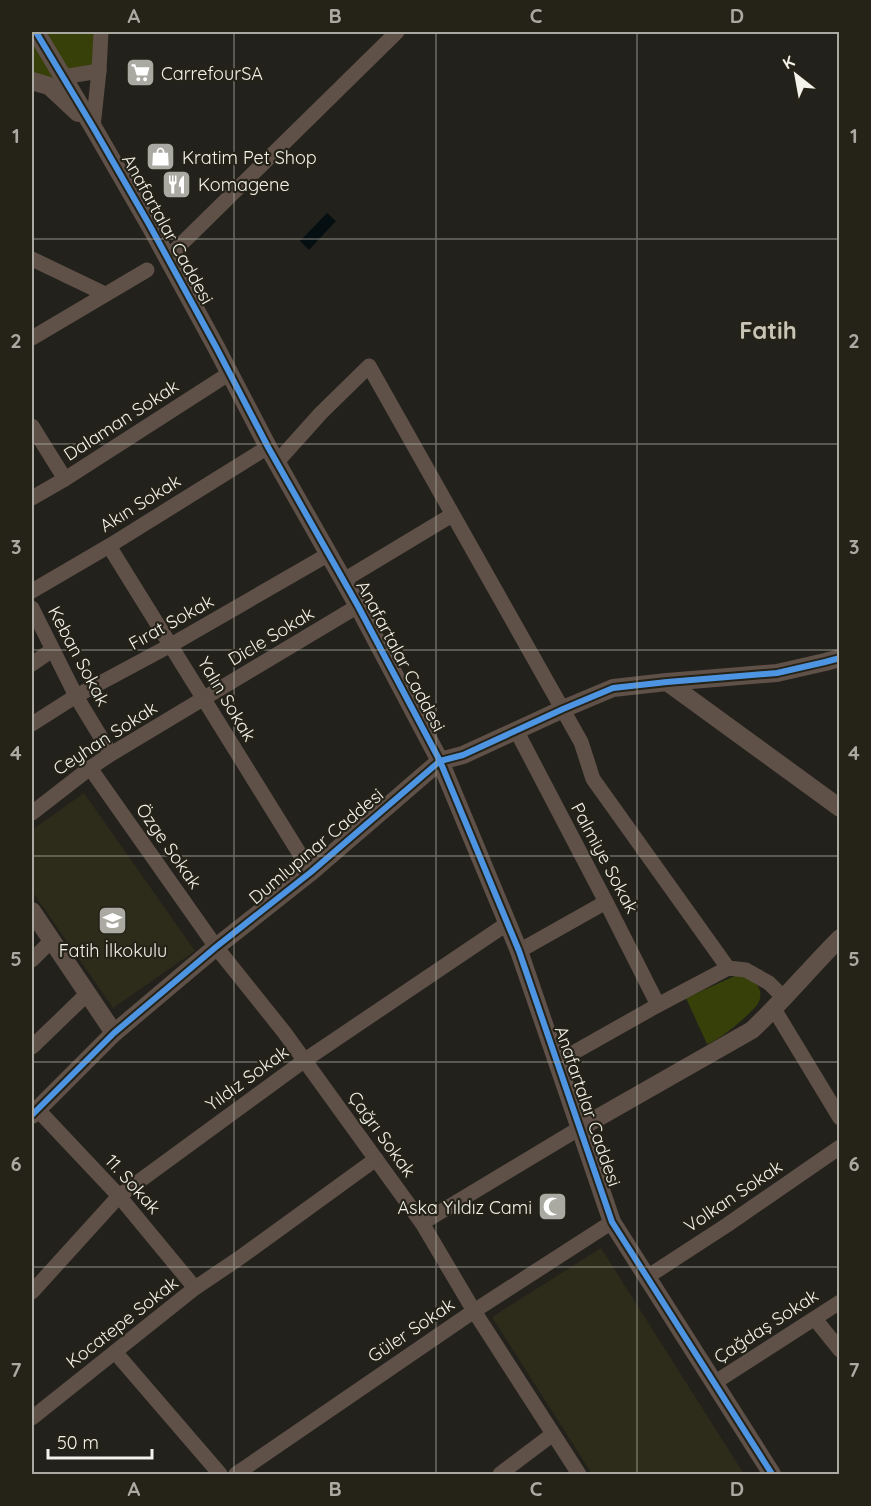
<svg xmlns="http://www.w3.org/2000/svg" width="871" height="1506" font-family="Quicksand,sans-serif">
<rect width="100%" height="100%" fill="#22211b"/>
<g fill="#2d2b1a">
<path d="M 84,793 L 195,951 L 113,1008 L 32,891 L 32,830 Z"/>
<path d="M 601,1248 L 744,1474 L 592,1474 L 492,1317 Z"/>
</g>
<g fill="#364008">
<path d="M 32,32 L 101,32 L 99,71 L 64,77 L 32,81 Z"/>
<path d="M 743,974 C 750,979 758,982 760,991 C 761,996 760,1001 757,1005 C 749,1015 719,1041 707,1044 L 686,998 L 737,975 Z"/>
</g>
<path fill="#050f12" d="M 327,213 L 336,221 L 309,250 L 300,241 Z"/>
<g fill="none" stroke-linecap="round" stroke-linejoin="round">
<g stroke="#5f5048" stroke-width="15">
<path d="M 63,77 L 99,71 L 101,32"/>
<path d="M 93,127 L 99,71"/>
<path d="M 167,258 L 397,32"/>
<path d="M 32,259 L 105,294"/>
<path d="M 32,338 L 147,270"/>
<path d="M 32,426 L 65,479"/>
<path d="M 277,462 L 321,413 L 369,366 L 581,742 L 593,779 L 728,968"/>
<path d="M 32,498 L 65,479 L 230,373"/>
<path d="M 109,546 L 311,872"/>
<path d="M 344,580 L 452,515"/>
<path d="M 32,591 L 109,546 L 268,447"/>
<path d="M 32,608 L 76,696 L 111,754"/>
<path d="M 32,664 L 52,650"/>
<path d="M 32,724 L 76,696 L 171,645 L 329,554"/>
<path d="M 516,730 L 606,902 L 658,1005"/>
<path d="M 90,768 L 216,947 L 284,1032 L 422,1223 L 474,1311 L 579,1474"/>
<path d="M 32,813 L 90,768 L 111,754 L 358,606"/>
<path d="M 519,951 L 606,902"/>
<path d="M 32,960 L 51,941"/>
<path d="M 774,1009 L 840,1118"/>
<path d="M 32,1047 L 87,994"/>
<path d="M 557,1062 L 658,1005 L 728,968 L 746,970 L 769,983 L 783,997"/>
<path d="M 37,1109 L 119,1196 L 195,1288"/>
<path d="M 422,1223 L 580,1128"/>
<path d="M 647,1277 L 727,1225 L 840,1147"/>
<path d="M 32,1292 L 119,1196 L 305,1060 L 508,923"/>
<path d="M 815,1319 L 840,1350"/>
<path d="M 115,1352 L 220,1474"/>
<path d="M 714,1383 L 840,1302"/>
<path d="M 32,1418 L 195,1288 L 238,1259 L 376,1159"/>
<path d="M 236,1474 L 474,1311 L 612,1222"/>
<path d="M 500,1474 L 553,1434"/>
</g>
<g stroke="#5f5048" stroke-width="18">
<path d="M 36,32 L 93,127 L 150,226 L 216,347 L 268,447 L 358,606 L 440,761 L 519,951 L 612,1222 L 772,1474"/>
<path d="M 32,81 L 49,86 L 78,113"/>
<path d="M 667,682 L 840,808"/>
<path d="M 32,911 L 114,1033"/>
<path d="M 32,1115 L 114,1033 L 216,947 L 311,872 L 440,761 L 463,755 L 563,709 L 613,688 L 667,682 L 777,673 L 825,662 L 840,658"/>
<path d="M 580,1128 L 752,1030 C 783,1001 810,968 840,938"/>
</g>
<defs>
<g id="cycleway">
<path d="M 36,32 L 93,127 L 150,226 L 216,347 L 268,447 L 358,606 L 440,761 L 519,951 L 612,1222 L 772,1474"/>
<path d="M 32,1115 L 114,1033 L 216,947 L 311,872 L 440,761 L 463,755 L 563,709 L 613,688 L 667,682 L 777,673 L 825,662 L 840,658"/>
</g>
</defs>
<use href="#cycleway" stroke="#252318" stroke-width="10"/>
<use href="#cycleway" stroke="#4d94e3" stroke-width="6"/>
</g>
<path fill="none" stroke="#aaa9a2" stroke-width="1.5" stroke-opacity="0.55" d="M 234,32 L 234,1474M 436,32 L 436,1474M 637,32 L 637,1474M 32,239 L 840,239M 32,444 L 840,444M 32,650 L 840,650M 32,856 L 840,856M 32,1062 L 840,1062M 32,1267 L 840,1267"/>
<defs>
<symbol id="supermarket-square" viewBox="-11 -11 22 22"><rect x="-9" y="-9" width="18" height="18" rx="4" fill="#aaa9a2" stroke="#252318"/><path d="M-6-5.5h2.5l.6 2H6L4.5 2H-2.5L-4.4-4H-6ZM-1.5 3.2a1.3 1.3 0 1 0 .1 0ZM3 3.2a1.3 1.3 0 1 0 .1 0Z" fill="#fff"/></symbol>
<symbol id="shop-square" viewBox="-11 -11 22 22"><rect x="-9" y="-9" width="18" height="18" rx="4" fill="#aaa9a2" stroke="#252318"/><path d="M-5-2.5h2.3a2.7 3.5 0 0 1 5.4 0H5L5.5 6h-11ZM-1.5-2.5h3a1.5 2.3 0 0 0-3 0Z" fill="#fff"/></symbol>
<symbol id="restaurant-square" viewBox="-11 -11 22 22"><rect x="-9" y="-9" width="18" height="18" rx="4" fill="#aaa9a2" stroke="#252318"/><path d="M-5-6h1v4h1v-4h1v4h1v-4h1v5L-1.5 .5V6h-2V.5L-5-1ZM5-6V6H3V1.5H1.5Q1.5-4 5-6Z" fill="#fff"/></symbol>
<symbol id="school-square" viewBox="-11 -11 22 22"><rect x="-9" y="-9" width="18" height="18" rx="4" fill="#aaa9a2" stroke="#252318"/><path d="M0-5L7-2L0 1L-7-2ZM-4 1L0 2.5L4 1V4Q0 6-4 4Z" fill="#fff"/></symbol>
<symbol id="mosque-square" viewBox="-11 -11 22 22"><rect x="-9" y="-9" width="18" height="18" rx="4" fill="#aaa9a2" stroke="#252318"/><path d="M3.5-4.9A6 6 0 1 0 3.5 4.9A5 5 0 1 1 3.5-4.9Z" fill="#fff"/></symbol>
</defs>
<g fill-rule="evenodd">
<use href="#supermarket-square" x="124" y="56" width="33" height="33"/>
<use href="#shop-square" x="144" y="140" width="33" height="33"/>
<use href="#restaurant-square" x="160" y="168" width="33" height="33"/>
<use href="#school-square" x="96" y="904" width="33" height="33"/>
<use href="#mosque-square" x="536" y="1190" width="33" height="33"/>
</g>
<g text-anchor="middle" dominant-baseline="central" stroke-width="4.5" stroke-linejoin="round" paint-order="stroke">
<g font-size="18" fill="#f3f2eb" stroke="#252318" text-anchor="start">
<text x="161" y="73">CarrefourSA</text>
<text x="182" y="157">Kratim Pet Shop</text>
<text x="198" y="184">Komagene</text>
<text x="113" y="950" text-anchor="middle">Fatih İlkokulu</text>
<text x="532" y="1207" text-anchor="end">Aska Yıldız Cami</text>
</g>
<g font-size="18" fill="#f3f2eb" stroke="#252318">
<text transform="translate(168 229) rotate(61)">Anafartalar Caddesi</text>
<text transform="translate(121 420) rotate(-33)">Dalaman Sokak</text>
<text transform="translate(140 503) rotate(-32)">Akın Sokak</text>
<text transform="translate(171 622) rotate(-29)">Fırat Sokak</text>
<text transform="translate(271 636) rotate(-31)">Dicle Sokak</text>
<text transform="translate(79 656) rotate(62)">Keban Sokak</text>
<text transform="translate(401 656) rotate(62)">Anafartalar Caddesi</text>
<text transform="translate(227 699) rotate(59)">Yalın Sokak</text>
<text transform="translate(105 738) rotate(-33)">Ceyhan Sokak</text>
<text transform="translate(169 846) rotate(55)">Özge Sokak</text>
<text transform="translate(316 846) rotate(-40)">Dumlupınar Caddesi</text>
<text transform="translate(605 858) rotate(62)">Palmiye Sokak</text>
<text transform="translate(247 1078) rotate(-36)">Yıldız Sokak</text>
<text transform="translate(588 1106) rotate(71)">Anafartalar Caddesi</text>
<text transform="translate(382 1134) rotate(54)">Çağrı Sokak</text>
<text transform="translate(133 1184) rotate(48)">11. Sokak</text>
<text transform="translate(733 1196) rotate(-34)">Volkan Sokak</text>
<text transform="translate(122 1322) rotate(-38)">Kocatepe Sokak</text>
<text transform="translate(766 1326) rotate(-33)">Çağdaş Sokak</text>
<text transform="translate(411 1330) rotate(-34)">Güler Sokak</text>
</g>
<g font-size="24" font-weight="bold" fill="#c8c5b7" stroke="#252318">
<text x="768" y="330">Fatih</text>
</g>
</g>
<rect width="871" height="1506" fill="none" stroke="#252318" stroke-width="66"/>
<g transform="translate(796 75) rotate(329)" stroke="#252318" stroke-width="4.5" paint-order="stroke">
<path d="M0-4.5L10 22L0 15L-10 22Z" fill="#f3f2eb"/>
<text y="-9" font-size="16" font-weight="bold" text-anchor="middle" fill="#f3f2eb">K</text>
</g>
<path d="M48 1449v9h104v-9" fill="none" stroke="#f3f2eb" stroke-width="3"/>
<text x="57" y="1449" font-size="18" fill="#f3f2eb" stroke="#252318" stroke-width="4.5" paint-order="stroke">50 m</text>
<rect x="33" y="33" width="805" height="1440" fill="none" stroke="#aaa9a2" stroke-width="2"/>
<g font-size="20" text-anchor="middle" font-weight="bold" fill="#aaa9a2">
<text x="134" y="23">A</text>
<text x="335" y="23">B</text>
<text x="536" y="23">C</text>
<text x="737" y="23">D</text>
<text x="16" y="143">1</text>
<text x="854" y="143">1</text>
<text x="16" y="348">2</text>
<text x="854" y="348">2</text>
<text x="16" y="554">3</text>
<text x="854" y="554">3</text>
<text x="16" y="760">4</text>
<text x="854" y="760">4</text>
<text x="16" y="966">5</text>
<text x="854" y="966">5</text>
<text x="16" y="1171">6</text>
<text x="854" y="1171">6</text>
<text x="16" y="1377">7</text>
<text x="854" y="1377">7</text>
<text x="134" y="1496">A</text>
<text x="335" y="1496">B</text>
<text x="536" y="1496">C</text>
<text x="737" y="1496">D</text>
</g>
</svg>
